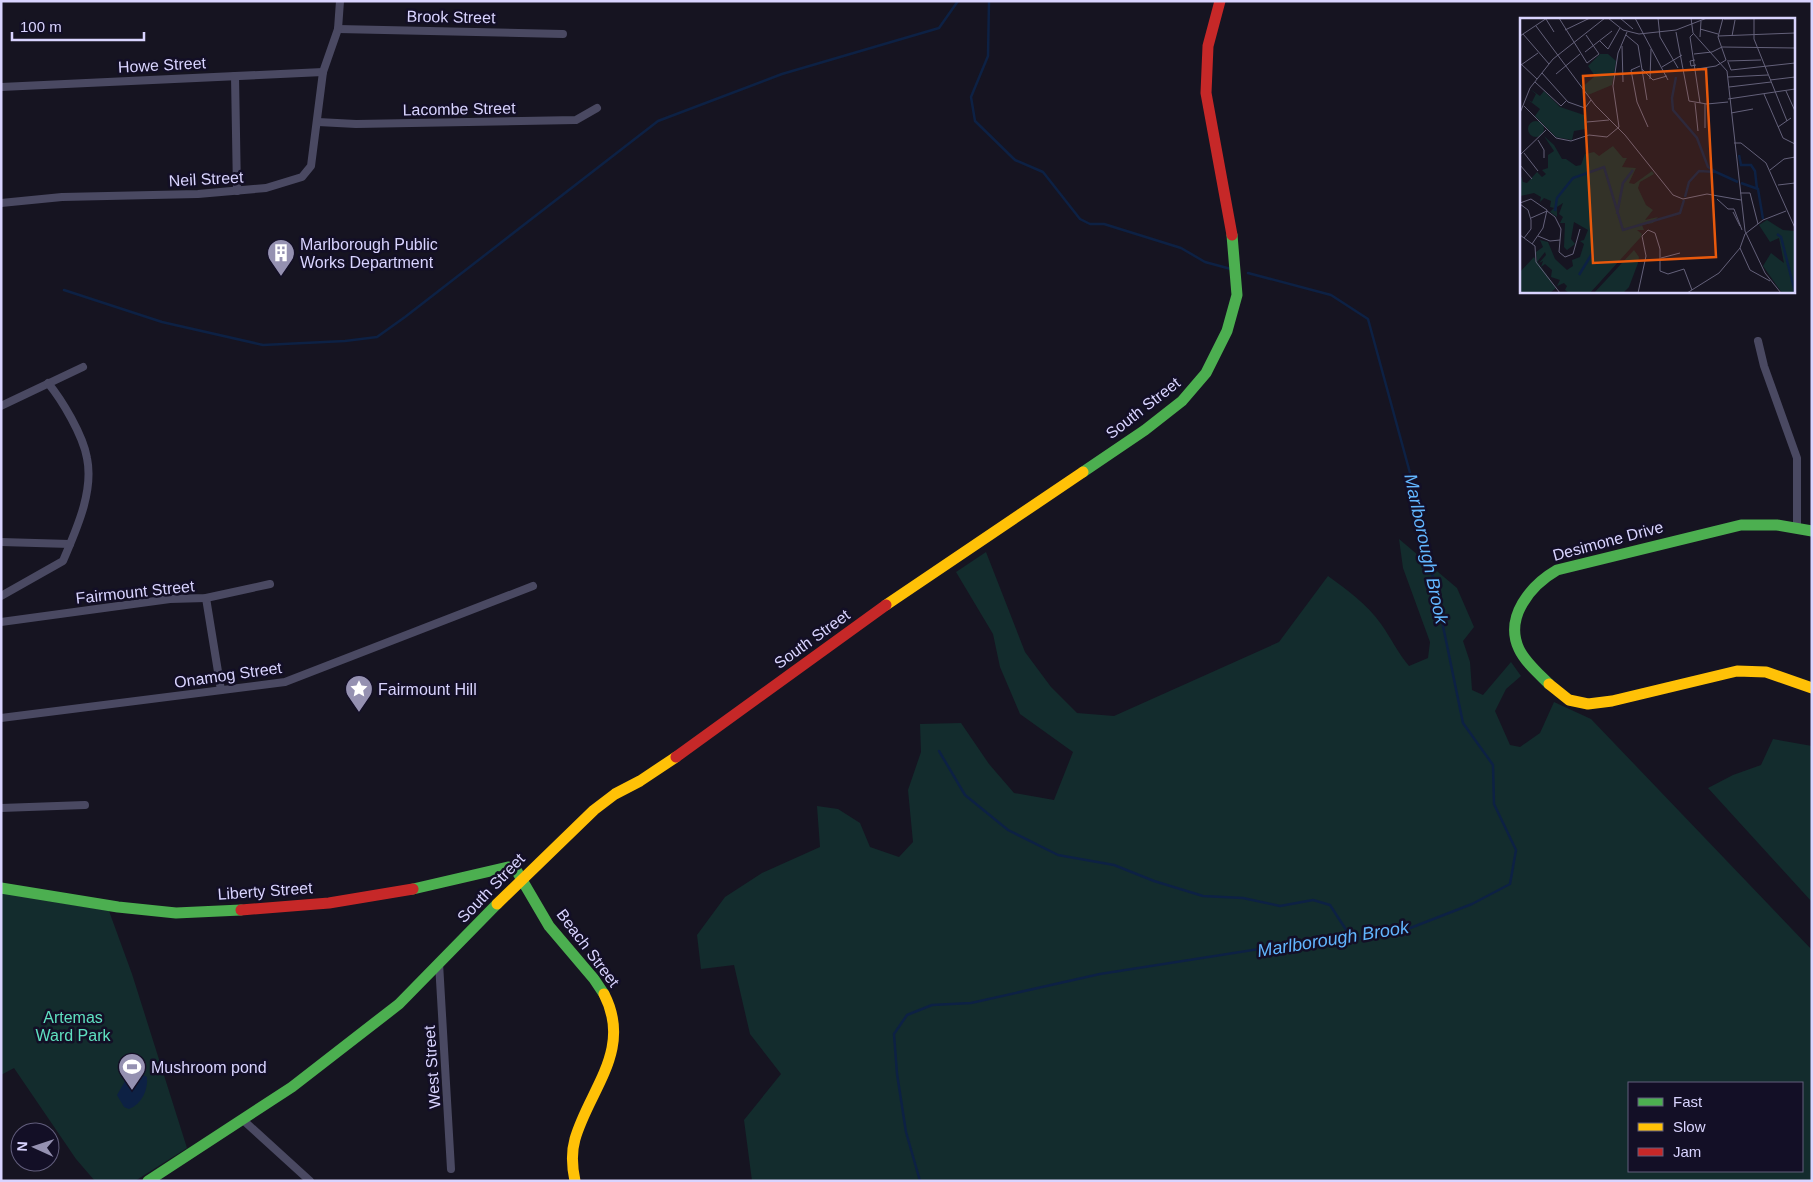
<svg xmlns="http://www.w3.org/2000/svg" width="1813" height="1182" font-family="Helvetica,sans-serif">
<rect width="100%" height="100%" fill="#161421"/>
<g fill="#132c2d" fill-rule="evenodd">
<path d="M 1399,539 L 1457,588 L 1474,627 L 1463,641 L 1470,662 L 1472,690 L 1483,695 L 1511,662 L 1521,676 L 1506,689 L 1495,711 L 1510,745 L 1520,747 L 1540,733 L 1554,702 L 1591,719 L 1812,950 L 1812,1181 L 752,1181 L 744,1120 L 781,1074 L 750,1034 L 734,965 L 701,969 L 697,935 L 725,897 L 762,873 L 820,847 L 817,806 L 838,809 L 860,823 L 870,847 L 899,857 L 913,842 L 908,790 L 921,752 L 920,724 L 961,723 L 989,764 L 1014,793 L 1054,800 L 1073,752 L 1020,714 L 1000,667 L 993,634 L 956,572 L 986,552 L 1025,652 L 1051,687 L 1077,713 L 1114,716 L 1279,642 L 1328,576 C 1347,590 1367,604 1381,624 C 1391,638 1398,653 1409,666 L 1428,658 L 1430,642 L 1403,568 ZM 1629,1083 L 1802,1083 L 1802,1171 L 1629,1171 Z"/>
<path d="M 1773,739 L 1812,746 L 1812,902 L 1708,788 L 1733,775 L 1761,765 Z"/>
<path d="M 1,893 L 109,911 L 132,974 L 187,1148 L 135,1181 L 95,1181 L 76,1159 L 14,1068 L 1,1075 Z"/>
</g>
<path fill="#0d2144" d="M 143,1075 L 147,1077 C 148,1090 142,1104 129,1109 L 124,1107 L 117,1095 L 128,1076 Z"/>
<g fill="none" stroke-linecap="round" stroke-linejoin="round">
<g stroke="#0d2144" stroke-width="2.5">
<path d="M 989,1 L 988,56 L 971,97 L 975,121 L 1015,160 L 1043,172 L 1080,219 L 1090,224 L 1104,224 L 1181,248 L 1205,262 L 1231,269"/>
<path d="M 64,290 L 162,322 L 263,345 L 345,341 L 377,337 L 405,317 L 658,121 L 782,74 L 939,28 L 958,1"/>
<path d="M 939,751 L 965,795 L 1008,830 L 1058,855 L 1114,865 L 1154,881 L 1203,896 L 1243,898 L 1280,906 L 1313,900 L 1330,905 L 1352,939"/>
<path d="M 920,1181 L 906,1132 L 897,1074 L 894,1034 L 907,1015 L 932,1005 L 971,1003 L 1100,974 L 1279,946 L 1296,948 L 1400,932 L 1472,904 L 1510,884 L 1516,850 L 1494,804 L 1493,765 L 1463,723 L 1416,495 L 1368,319 L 1331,295 L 1248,273"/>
</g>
<g stroke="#4a4962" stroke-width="8">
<path d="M 338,29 L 563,34"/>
<path d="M 235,76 L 237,191"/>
<path d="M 1,87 L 323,72"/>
<path d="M 318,122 L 356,124 L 576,120 L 597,108"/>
<path d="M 1,203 L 62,197 L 198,194 L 266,188 L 302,177 L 311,166 L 323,72 L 338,29 L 340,1"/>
<path d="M 1758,341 L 1764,366 L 1797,458 L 1797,527"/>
<path d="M 1,406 L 83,367"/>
<path d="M 1,542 L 70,544"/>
<path d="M 1,596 L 63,561 C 76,530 94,492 87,458 C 83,435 62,400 48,383"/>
<path d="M 206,598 L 221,690"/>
<path d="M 1,622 L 170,599 L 206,598 L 270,584"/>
<path d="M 1,718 L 285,682 L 533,586"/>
<path d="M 1,808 L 85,805"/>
<path d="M 439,963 L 451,1169"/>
<path d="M 243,1120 L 310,1181"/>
</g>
<g stroke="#4caf50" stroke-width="11">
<path d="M 1083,472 L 1145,430 L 1182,401 L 1206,373 L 1227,331 L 1237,295 L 1232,235"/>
<path d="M 1549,684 C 1539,674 1525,662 1519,649 C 1504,617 1531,585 1557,570 L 1741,525 L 1777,525 L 1812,531"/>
<path d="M 1,888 L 118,907 L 176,913 L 241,910"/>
<path d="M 413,889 L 508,867 L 515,868 L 549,926 L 594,979 L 604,994"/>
<path d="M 148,1181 L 292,1087 L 399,1004 L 497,904"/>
</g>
<g stroke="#ffc107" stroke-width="11">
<path d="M 886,605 L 1083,472"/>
<path d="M 1549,684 L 1569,700 L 1588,704 L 1612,701 L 1737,671 L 1766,672 L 1812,688"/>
<path d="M 497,904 L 594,810 L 615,794 L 640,781 L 676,757"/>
<path d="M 575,1181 C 572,1167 571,1153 575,1139 C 589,1090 633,1050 604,994"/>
</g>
<g stroke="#c62828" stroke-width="11">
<path d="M 1220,1 L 1208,46 L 1206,93 L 1232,235"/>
<path d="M 676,757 L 886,605"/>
<path d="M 241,910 L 329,903 L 413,889"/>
</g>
</g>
<defs>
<symbol id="building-pin" viewBox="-11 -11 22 30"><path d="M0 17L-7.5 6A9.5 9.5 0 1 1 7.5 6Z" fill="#9591b1" stroke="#130f26"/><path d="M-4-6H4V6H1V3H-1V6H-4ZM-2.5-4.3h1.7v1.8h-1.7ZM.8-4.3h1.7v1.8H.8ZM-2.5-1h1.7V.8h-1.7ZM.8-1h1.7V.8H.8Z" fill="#fff"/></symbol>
<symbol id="sight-pin" viewBox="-11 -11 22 30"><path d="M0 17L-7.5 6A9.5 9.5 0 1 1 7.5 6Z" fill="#9591b1" stroke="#130f26"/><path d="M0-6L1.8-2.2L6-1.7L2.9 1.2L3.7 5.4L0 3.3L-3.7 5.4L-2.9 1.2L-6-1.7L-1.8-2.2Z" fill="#fff"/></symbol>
<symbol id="stadium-pin" viewBox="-11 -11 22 30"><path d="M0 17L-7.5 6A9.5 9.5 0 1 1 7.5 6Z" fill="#9591b1" stroke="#130f26"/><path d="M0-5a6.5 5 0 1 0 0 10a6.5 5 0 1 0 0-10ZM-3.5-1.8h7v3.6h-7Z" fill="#fff"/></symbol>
</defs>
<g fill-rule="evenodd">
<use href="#building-pin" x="265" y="237" width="32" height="43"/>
<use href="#sight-pin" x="343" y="673" width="32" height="43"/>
<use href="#stadium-pin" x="116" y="1051" width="32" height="43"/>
</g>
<g text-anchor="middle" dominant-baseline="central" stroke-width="5" stroke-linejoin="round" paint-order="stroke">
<g font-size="16" fill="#d9d4ff" stroke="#130f26">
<text transform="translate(451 17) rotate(1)">Brook Street</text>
<text transform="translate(162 65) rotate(-3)">Howe Street</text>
<text transform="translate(459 109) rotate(-1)">Lacombe Street</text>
<text transform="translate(206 179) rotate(-3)">Neil Street</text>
<text transform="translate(1143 408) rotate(-38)">South Street</text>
<text transform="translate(1608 541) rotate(-15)">Desimone Drive</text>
<text transform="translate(135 592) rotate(-6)">Fairmount Street</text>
<text transform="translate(812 639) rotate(-36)">South Street</text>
<text transform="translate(228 675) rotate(-8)">Onamog Street</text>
<text transform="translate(491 888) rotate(-46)">South Street</text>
<text transform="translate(265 891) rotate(-4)">Liberty Street</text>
<text transform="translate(588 948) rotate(53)">Beach Street</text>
<text transform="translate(432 1067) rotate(-94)">West Street</text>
</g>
<g font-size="16" fill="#d9d4ff" stroke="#130f26" text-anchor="start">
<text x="300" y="244">Marlborough Public<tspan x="300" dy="18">Works Department</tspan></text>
<text x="378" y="689">Fairmount Hill</text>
<text x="151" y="1067">Mushroom pond</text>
</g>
<g font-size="16" fill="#5fe0c0" stroke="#130f26">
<text x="73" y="1017">Artemas<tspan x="73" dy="18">Ward Park</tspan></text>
</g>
<g font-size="18" font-style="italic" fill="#62b6ff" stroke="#130f26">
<text transform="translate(1426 549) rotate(78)">Marlborough Brook</text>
<text transform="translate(1333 939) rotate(-9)">Marlborough Brook</text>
</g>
</g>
<g transform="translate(1520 18)">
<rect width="275" height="275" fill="#161421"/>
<path d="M 80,36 L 88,36 L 96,43 L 92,67 L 68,77 L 62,69 L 75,58 L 68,48 ZM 10,71 L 20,78 L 24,73 L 40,89 L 64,97 L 66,111 L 54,113 L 52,122 L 36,119 L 15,98 L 20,91 L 7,81 L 12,84 L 16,76 ZM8 111a8 8 0 1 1 16 0a8 8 0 1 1-16 0ZM 24,118 L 34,127 L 42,141 L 46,141 L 56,148 L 61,147 L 65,136 L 74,134 L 79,138 L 93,128 L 103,140 L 107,140 L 102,149 L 116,150 L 109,165 L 114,166 L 132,153 L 134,156 L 120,164 L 118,170 L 126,187 L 133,192 L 125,202 L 138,199 L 133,205 L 122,207 L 124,212 L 117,212 L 122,216 L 120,220 L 70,275 L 49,275 L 45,272 L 47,268 L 44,265 L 37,268 L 40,262 L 31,259 L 32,252 L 25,246 L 21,249 L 23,243 L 19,245 L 26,237 L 25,234 L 17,244 L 16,234 L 23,229 L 20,222 L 28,224 L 35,241 L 47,252 L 53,248 L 52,242 L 60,239 L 64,226 L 60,223 L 64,222 L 68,212 L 54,204 L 51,221 L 55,226 L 47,232 L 44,229 L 45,205 L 40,205 L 43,199 L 39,196 L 43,185 L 37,189 L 37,199 L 30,194 L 34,190 L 30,189 L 31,183 L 24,180 L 20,184 L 21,179 L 14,175 L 0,178 L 0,155 L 3,164 L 7,165 L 17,154 L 22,159 L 26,156 L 22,152 L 28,150 L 28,137 L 34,133 ZM 247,202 L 263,212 L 275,213 L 275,275 L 262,275 L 243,248 L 251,235 L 264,245 L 259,220 L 250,224 L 239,207 ZM 114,232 L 119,239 L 118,245 L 109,269 L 103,275 L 74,275 ZM 14,239 L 36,270 L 30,275 L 0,275 L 0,254 Z" fill="#132c2d"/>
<path fill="none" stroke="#0d2144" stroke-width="2.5" d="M 156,59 L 152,80 L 153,92 L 177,120 L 188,149 L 196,154M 219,137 L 221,147 L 231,147 L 235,153 L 237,171M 221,165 L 238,171 L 243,201M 165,179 L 169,164 L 179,153 L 196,154 L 218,164M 35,193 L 37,180 L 53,160 L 84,149 L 103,212 L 160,195 L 164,182M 97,196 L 103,165 L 113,152M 257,216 L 261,219 L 275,274M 59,257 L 73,234"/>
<path fill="none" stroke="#64617a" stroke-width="1" d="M 39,0 L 67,45 L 79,36 L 66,17M 88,0 L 103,12 L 119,16 L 156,12 L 187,0M 100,0 L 113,11M 115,0 L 148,62M 138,0 L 140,19 L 158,50M 171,0 L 173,15 L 207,53 L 225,213 L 245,255 L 261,275M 234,0 L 234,21 L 267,103M 26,1 L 34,14M 204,1 L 275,0M 16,8 L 75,87 L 105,117 L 153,177 L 163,181 L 187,176 L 221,182M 180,11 L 198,16M 45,12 L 70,0M 156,14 L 169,83 L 187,86 L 208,84M 3,16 L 29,46M 173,16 L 170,19 L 180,85M 106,17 L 118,27 L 127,82M 0,18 L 27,0M 198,18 L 275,15M 212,18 L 215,2M 180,19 L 181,3M 80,23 L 88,31 L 100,10M 102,28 L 103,64M 65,34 L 92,13M 174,36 L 192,34 L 202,29 L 275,30M 175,42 L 170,43 L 171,48 L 176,47M 207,43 L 241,42M 208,44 L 211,52 L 275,45M 0,45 L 17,61M 1,47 L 18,35M 120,48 L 111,52 L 117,84 L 128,109M 142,49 L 162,37M 122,51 L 133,62 L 147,58M 177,51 L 196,48 L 206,42 L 198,19 L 203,0M 22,55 L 48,84 L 65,90 L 71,82M 36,56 L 60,36M 208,59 L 248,57M 130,61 L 131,31M 250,62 L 275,59M 15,64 L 41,88 L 47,82M 209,69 L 251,64M 266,73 L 275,93M 244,76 L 263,120 L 275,126M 208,81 L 275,71M 175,85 L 178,113M 185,86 L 185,110M 4,88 L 36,120 L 51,123 L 69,117 L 87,119 L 99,109 L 93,68 L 98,35 L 107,14M 0,95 L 10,70 L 33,41 L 85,0M 211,95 L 233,91M 67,104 L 89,102M 258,109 L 271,100M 18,122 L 24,132 L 24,140M 214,125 L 221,125 L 246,145 L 275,210M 4,135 L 18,153M 0,137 L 26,112M 0,147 L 12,161M 250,152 L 264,141 L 275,139M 258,167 L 275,165M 220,175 L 230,175 L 238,206M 197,181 L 208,191 L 214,191 L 222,212M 0,185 L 11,181 L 27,192 L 23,210 L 12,226M 0,186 L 8,192 L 11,202 L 11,211 L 4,220M 213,194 L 220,208M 11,200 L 27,193 L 35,199 L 41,211 L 39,234 L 45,239 L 53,236 L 60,211M 0,217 L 15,228 L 16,244 L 40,275M 18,218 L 30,223 L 40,222M 141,240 L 160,235M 250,263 L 230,252 L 220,230 L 225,216 L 243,202 L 266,193M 118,275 L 126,238 L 122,218 L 128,212 L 135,215 L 140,231 L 140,253 L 148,256 L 164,251 L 172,272M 167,275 L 199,255 L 220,230"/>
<path fill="#e8590c" fill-opacity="0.15" stroke="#e8590c" stroke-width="2.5" d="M 186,51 L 196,239 L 73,245 L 63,58 Z"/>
<rect width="275" height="275" fill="none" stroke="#d9d4ff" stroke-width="2.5"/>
</g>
<rect width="1813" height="1182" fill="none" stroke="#d9d4ff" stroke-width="5"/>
<rect x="1628" y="1082" width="175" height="90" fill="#130f26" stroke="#625e7d"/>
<rect x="1638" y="1098" width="25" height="8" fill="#4caf50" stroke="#625e7d"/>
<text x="1673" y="1107" font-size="15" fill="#d9d4ff">Fast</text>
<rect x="1638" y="1123" width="25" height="8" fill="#ffc107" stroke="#625e7d"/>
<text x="1673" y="1132" font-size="15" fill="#d9d4ff">Slow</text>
<rect x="1638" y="1148" width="25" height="8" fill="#c62828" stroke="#625e7d"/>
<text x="1673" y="1157" font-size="15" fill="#d9d4ff">Jam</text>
<g transform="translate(35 1147) rotate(273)"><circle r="24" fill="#130f26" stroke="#625e7d"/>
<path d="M0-4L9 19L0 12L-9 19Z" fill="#9591b1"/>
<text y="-8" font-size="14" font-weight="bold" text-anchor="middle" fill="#d9d4ff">N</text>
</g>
<path d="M12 32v8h132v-8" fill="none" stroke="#d9d4ff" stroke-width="2.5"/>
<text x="20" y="32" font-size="15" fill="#d9d4ff" stroke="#130f26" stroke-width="4" paint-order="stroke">100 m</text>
</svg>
